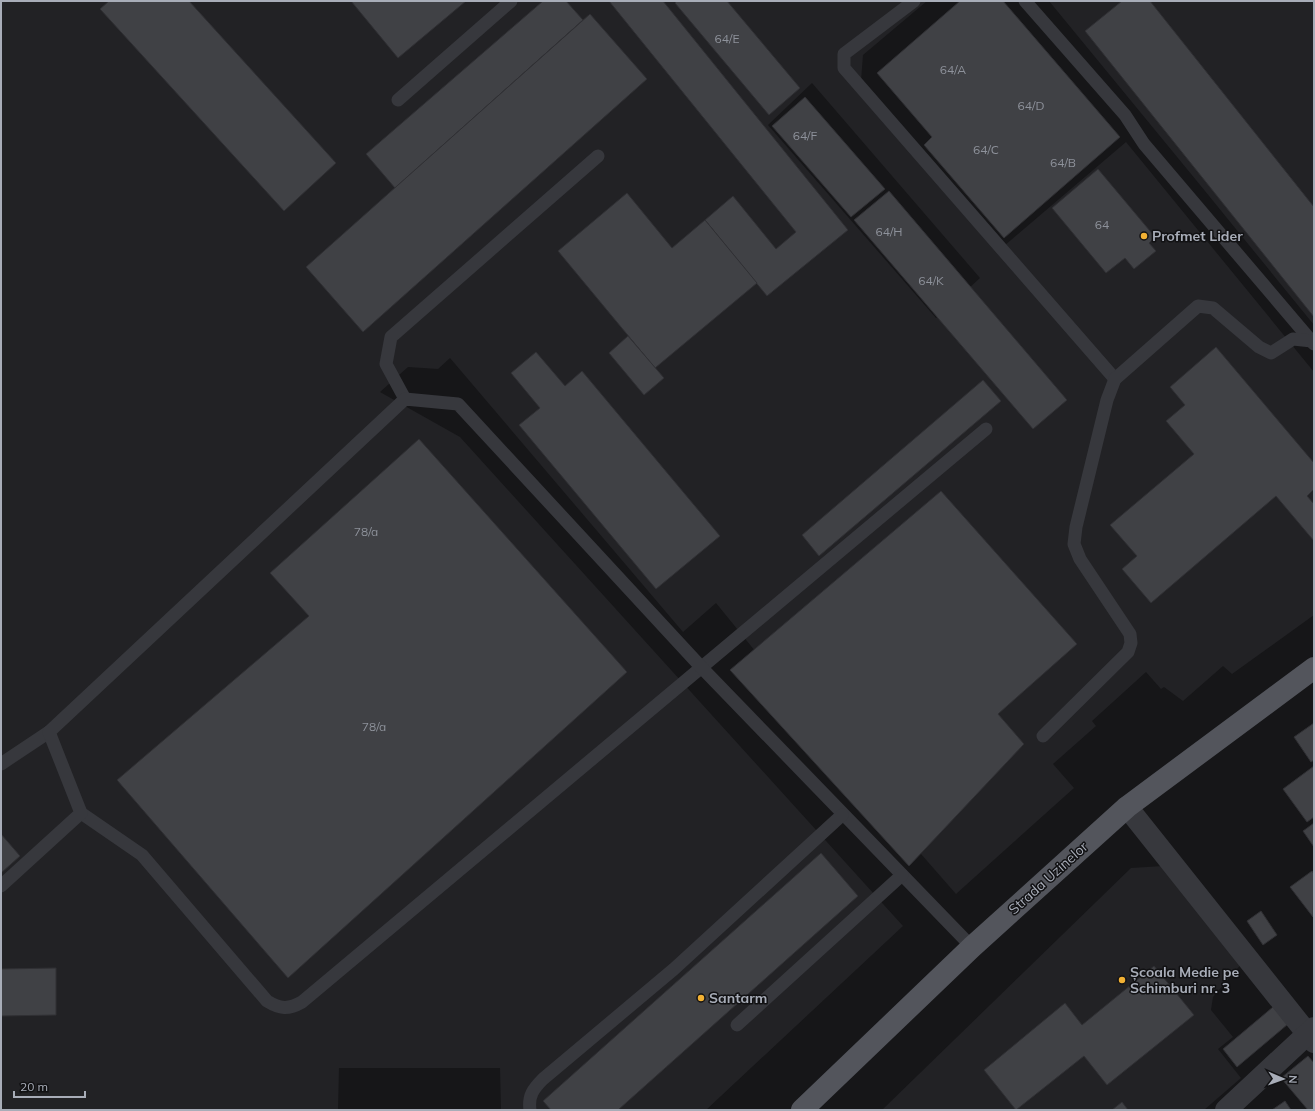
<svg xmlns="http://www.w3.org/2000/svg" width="1315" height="1111" font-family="Mulish,sans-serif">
<rect width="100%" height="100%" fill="#161618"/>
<g fill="#222225" fill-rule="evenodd">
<path d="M 1,1 L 927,1 L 863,55 L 861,81 L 1004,246 L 1126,142 L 1314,372 L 1314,615 L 1232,674 L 1223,666 L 1183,701 L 1164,687 L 1161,689 L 1146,672 L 1092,721 L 1096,726 L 1053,764 L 1074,788 L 956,894 L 914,846 L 716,603 L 683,632 L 450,358 L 438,369 L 408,367 L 380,392 L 460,437 L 903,926 L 706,1110 L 501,1110 L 500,1068 L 339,1068 L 338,1110 L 1,1110 ZM 812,83 L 980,278 L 936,318 L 768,125 Z"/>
<path d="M 1049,1 L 1314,1 L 1314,325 L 1205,191 Z"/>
<path d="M 1163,866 L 1243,962 L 1213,997 L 1211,1010 L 1233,1037 L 1218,1049 L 1241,1078 L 1204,1110 L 882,1110 L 1131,868 Z"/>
</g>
<g fill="#404145" stroke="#303034">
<path d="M 109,1 L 189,1 L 336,163 L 284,211 L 100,9 Z"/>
<path d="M 351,1 L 466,1 L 398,58 Z"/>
<path d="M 543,1 L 566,1 L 583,20 L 395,188 L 366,154 Z"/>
<path d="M 609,1 L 663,1 L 848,230 L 767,296 L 705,220 L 733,196 L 776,249 L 796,232 Z"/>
<path d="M 677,1 L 727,1 L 800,88 L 769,115 L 675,3 Z"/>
<path d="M 960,1 L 1003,1 L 1120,137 L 1004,238 L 924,145 L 932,137 L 877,73 Z"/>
<path d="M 1122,1 L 1150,1 L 1314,207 L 1314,317 L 1085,31 Z"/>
<path d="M 590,14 L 647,79 L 363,332 L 306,267 Z"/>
<path d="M 805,97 L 885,189 L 851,217 L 772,126 Z"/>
<path d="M 1098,169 L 1155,237 L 1149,243 L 1156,251 L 1134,269 L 1125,258 L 1106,273 L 1052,208 Z"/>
<path d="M 889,191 L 1067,400 L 1033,429 L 854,220 Z"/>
<path d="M 627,193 L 672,248 L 705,220 L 757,283 L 655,368 L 558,251 Z"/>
<path d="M 628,336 L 664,378 L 644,395 L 609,353 Z"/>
<path d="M 1216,347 L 1314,463 L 1314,489 L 1307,496 L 1314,504 L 1314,541 L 1276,496 L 1151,603 L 1122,569 L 1137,556 L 1110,525 L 1194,454 L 1166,421 L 1185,405 L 1170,387 Z"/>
<path d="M 536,352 L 565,386 L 582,371 L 720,536 L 656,589 L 519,425 L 540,408 L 511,373 Z"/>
<path d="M 983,380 L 1001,401 L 819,556 L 802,535 Z"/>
<path d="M 419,439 L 627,672 L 288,978 L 117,780 L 309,616 L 270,573 Z"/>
<path d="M 941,491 L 1077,644 L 998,714 L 1024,744 L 909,866 L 730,670 Z"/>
<path d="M 1314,723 L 1314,760 L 1311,762 L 1294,737 Z"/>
<path d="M 1314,766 L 1314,817 L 1307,822 L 1283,789 Z"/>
<path d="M 1314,823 L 1314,847 L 1303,831 Z"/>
<path d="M 1,834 L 20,856 L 1,873 Z"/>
<path d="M 821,853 L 858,896 L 618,1110 L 551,1110 L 543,1101 Z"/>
<path d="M 1312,871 L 1314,874 L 1313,917 L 1290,887 Z"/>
<path d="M 1261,911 L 1277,935 L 1263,945 L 1247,921 Z"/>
<path d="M 1154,966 L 1194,1015 L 1107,1085 L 1084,1056 L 1016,1110 L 984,1070 L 1065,1003 L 1082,1025 Z"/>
<path d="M 56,968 L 56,1015 L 1,1016 L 1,969 Z"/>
<path d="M 1273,1007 L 1288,1024 L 1237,1067 L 1223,1049 Z"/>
<path d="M 1308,1056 L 1314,1063 L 1314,1110 L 1308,1110 L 1281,1078 Z"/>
<path d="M 1285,1101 L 1291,1110 L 1272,1110 Z"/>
<path d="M 1122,1102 L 1128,1110 L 1112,1110 Z"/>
</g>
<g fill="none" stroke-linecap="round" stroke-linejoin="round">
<g stroke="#37383d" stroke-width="13">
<path d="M 914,1 L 844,54 L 844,68 L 1115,379"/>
<path d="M 1025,1 L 1125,115 L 1144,144 L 1314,344"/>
<path d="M 398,100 L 511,1"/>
<path d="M 405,399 L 386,364 L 391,337 L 598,156"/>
<path d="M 1043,736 L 1128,652 L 1131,643 L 1130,634 L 1080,559 L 1074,544 L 1076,527 L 1107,400 L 1115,379 L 1198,306 L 1213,308 L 1259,347 L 1271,353 L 1293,339 L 1312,341"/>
<path d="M 1,764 L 49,732"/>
<path d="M 81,813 L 142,855 L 267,1001 C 280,1009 288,1010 302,1002 L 986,429"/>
<path d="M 1,886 L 81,813 L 49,732 L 405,399 L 458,404 L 702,668 L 972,947"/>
<path d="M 737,1025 L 902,875"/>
<path d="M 530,1110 C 528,1096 533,1089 543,1079 L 674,969 L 842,815"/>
</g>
<g stroke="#37383d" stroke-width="22">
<path d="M 1127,807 L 1314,1042"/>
<path d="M 1226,1110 L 1314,1028"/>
</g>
<path stroke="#53555c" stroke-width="22" d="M 802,1110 L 972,947 L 1127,807 L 1314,668"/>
</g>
<g fill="#f2b134" stroke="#111113" stroke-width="1.5">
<circle cx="1144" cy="236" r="4"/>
<circle cx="1122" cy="980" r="4"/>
<circle cx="701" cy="998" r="4"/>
</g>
<g text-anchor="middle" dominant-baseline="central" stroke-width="3" stroke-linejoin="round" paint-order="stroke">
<g font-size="12" fill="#8e929b">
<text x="727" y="38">64/E</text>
<text x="953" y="69">64/A</text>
<text x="1031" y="105">64/D</text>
<text x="805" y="135">64/F</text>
<text x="986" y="149">64/C</text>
<text x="1063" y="162">64/B</text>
<text x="1102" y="224">64</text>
<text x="889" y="231">64/H</text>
<text x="931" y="280">64/K</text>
<text x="366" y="531">78/a</text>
<text x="374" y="726">78/a</text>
</g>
<g font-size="14" font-weight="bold" fill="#a8adb8" stroke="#111113" text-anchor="start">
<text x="1152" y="236">Profmet Lider</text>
<text x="1130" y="972">Școala Medie pe<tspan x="1130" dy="16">Schimburi nr. 3</tspan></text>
<text x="709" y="998">Santarm</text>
</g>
<g font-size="14" fill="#a8adb8" stroke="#111113">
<text transform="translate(1048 878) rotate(-42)">Strada Uzinelor</text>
</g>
</g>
<rect width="1315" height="1111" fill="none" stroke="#a8adb8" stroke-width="4"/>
<g transform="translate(1283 1079) rotate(92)" stroke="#111113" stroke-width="3" paint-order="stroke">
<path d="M0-3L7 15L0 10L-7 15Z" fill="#a8adb8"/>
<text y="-6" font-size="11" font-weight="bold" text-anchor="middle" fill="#a8adb8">N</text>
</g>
<path d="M14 1091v6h71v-6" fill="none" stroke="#a8adb8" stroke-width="2"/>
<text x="20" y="1091" font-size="12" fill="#a8adb8" stroke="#111113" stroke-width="3" paint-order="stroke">20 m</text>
</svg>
